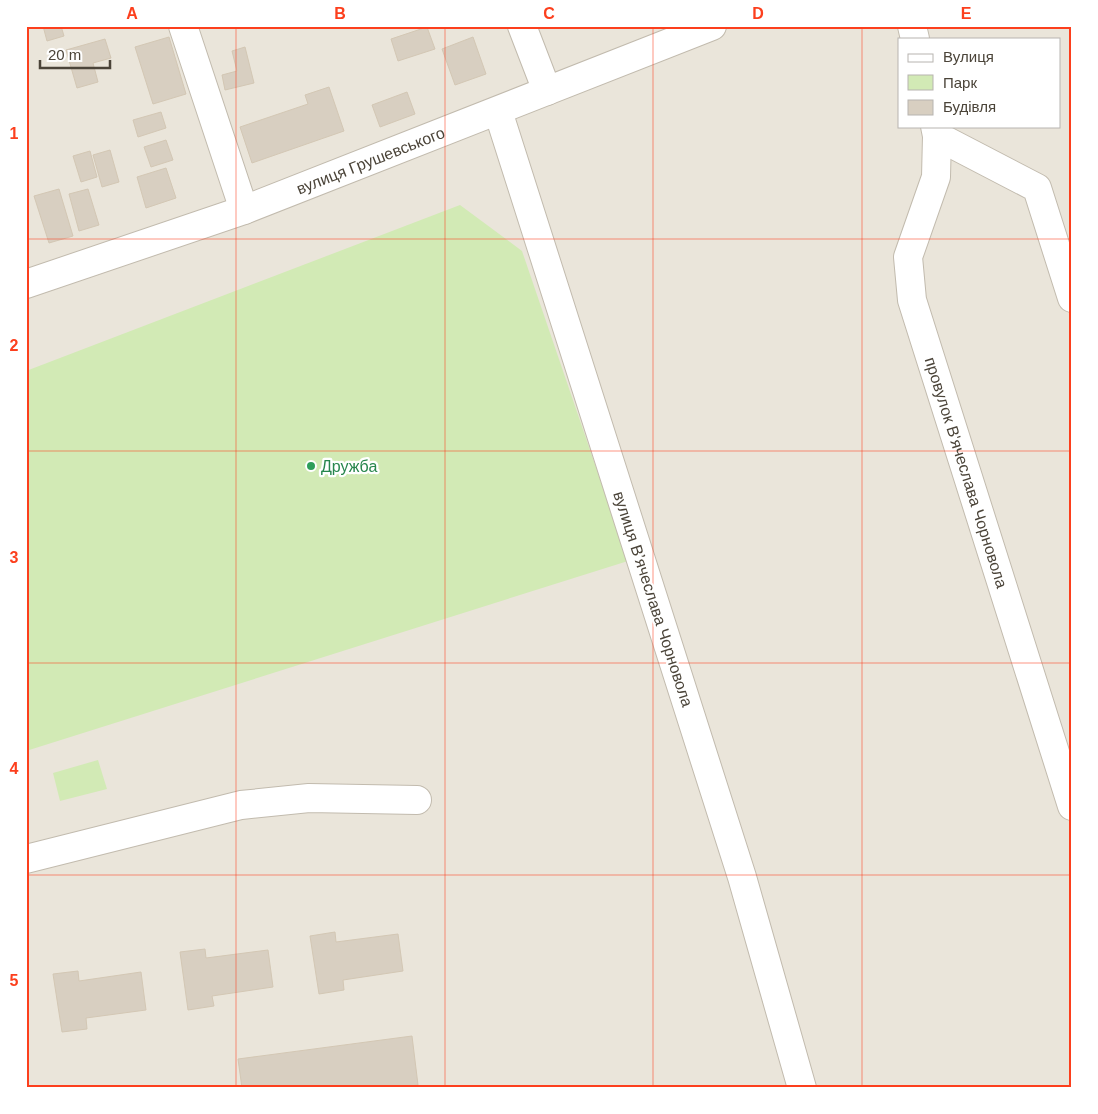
<svg xmlns="http://www.w3.org/2000/svg" width="1098" height="1114" font-family="Arial,sans-serif">
<rect width="100%" height="100%" fill="#f6f3ec"/>
<path fill="#eae5da" fill-rule="evenodd" d="M 26,26 L 1072,26 L 1072,1088 L 26,1088 ZM 899,39 L 1059,39 L 1059,126 L 899,126 Z"/>
<g fill="#d2eab5">
<path d="M 460,205 L 522,251 L 628,561 L 26,751 L 26,371 Z"/>
<path d="M 98,760 L 107,789 L 60,801 L 53,773 Z"/>
</g>
<g fill="#d8cfc1" stroke="#d3c7b4">
<path d="M 43,26 L 61,26 L 64,36 L 47,41 Z"/>
<path d="M 427,27 L 435,49 L 398,61 L 391,39 Z"/>
<path d="M 169,37 L 186,94 L 153,104 L 135,47 Z"/>
<path d="M 473,37 L 486,74 L 455,85 L 442,49 Z"/>
<path d="M 105,39 L 111,58 L 93,63 L 98,82 L 77,88 L 66,50 Z"/>
<path d="M 245,47 L 254,83 L 225,90 L 222,75 L 237,71 L 232,51 Z"/>
<path d="M 329,87 L 344,131 L 252,163 L 240,127 L 308,104 L 305,95 Z"/>
<path d="M 407,92 L 415,114 L 380,127 L 372,105 Z"/>
<path d="M 161,112 L 166,128 L 138,137 L 133,120 Z"/>
<path d="M 166,140 L 173,160 L 151,167 L 144,147 Z"/>
<path d="M 110,150 L 119,182 L 102,187 L 93,155 Z"/>
<path d="M 90,151 L 97,177 L 81,182 L 73,156 Z"/>
<path d="M 166,168 L 176,198 L 146,208 L 137,177 Z"/>
<path d="M 59,189 L 73,236 L 49,243 L 34,196 Z"/>
<path d="M 88,189 L 99,225 L 79,231 L 69,194 Z"/>
<path d="M 335,932 L 336,942 L 398,934 L 403,971 L 343,980 L 344,990 L 319,994 L 310,936 Z"/>
<path d="M 205,949 L 206,958 L 268,950 L 273,987 L 212,996 L 214,1006 L 188,1010 L 180,952 Z"/>
<path d="M 78,971 L 79,981 L 141,972 L 146,1010 L 86,1018 L 87,1029 L 62,1032 L 53,974 Z"/>
<path d="M 412,1036 L 418,1085 L 395,1088 L 242,1088 L 238,1059 Z"/>
</g>
<g fill="none" stroke-linecap="round" stroke-linejoin="round">
<defs>
<g id="minor">
<path d="M 183,26 L 244,210"/>
<path d="M 522,26 L 547,91"/>
<path d="M 912,26 L 915,39"/>
<path d="M 498,111 L 742,877 L 802,1088"/>
<path id="s1" d="M 935,126 L 937,136 L 936,177 L 908,257 L 912,300 L 1072,806"/>
<path d="M 937,136 L 1037,188 L 1072,298"/>
<path id="s2" d="M 26,284 L 244,210 L 712,26"/>
<path d="M 26,859 L 241,805 L 309,798 L 417,800"/>
</g>
</defs>
<use href="#minor" stroke="#c2bbae" stroke-width="30"/>
<use href="#minor" stroke="#fff" stroke-width="28"/>
</g>
<path fill="none" stroke="#fc3f1d" stroke-width="1" stroke-opacity="0.55" d="M 236,26 L 236,1088M 445,26 L 445,1088M 653,26 L 653,1088M 862,26 L 862,1088M 26,239 L 1072,239M 26,451 L 1072,451M 26,663 L 1072,663M 26,875 L 1072,875"/>
<circle fill="#2e9e5b" stroke="#fff" stroke-width="2" cx="311" cy="466" r="5"/>
<g text-anchor="middle" dominant-baseline="central" stroke-width="4.5" stroke-linejoin="round" paint-order="stroke">
<g font-size="16" fill="#4b4439" stroke="#fff">
<text stroke="none"><textPath href="#s2" startOffset="366">вулиця Грушевського</textPath></text>
<text stroke="none"><textPath href="#s1" startOffset="360">провулок В'ячеслава Чорновола</textPath></text>
<text transform="translate(653 599) rotate(72)">вулиця Вʼячеслава Чорновола</text>
</g>
<g font-size="16" fill="#27864d" stroke="#fff" text-anchor="start">
<text x="321" y="466">Дружба</text>
</g>
</g>
<rect width="1098" height="1114" fill="none" stroke="#ffffff" stroke-width="55"/>
<rect x="898" y="38" width="162" height="90" fill="#ffffff" stroke="#b7b4b0"/>
<rect x="908" y="54" width="25" height="8" fill="#ffffff" stroke="#b7b4b0"/>
<text x="943" y="62" font-size="15" fill="#4b4439">Вулиця</text>
<rect x="908" y="75" width="25" height="15" fill="#d2eab5" stroke="#b7b4b0"/>
<text x="943" y="88" font-size="15" fill="#4b4439">Парк</text>
<rect x="908" y="100" width="25" height="15" fill="#d8cfc1" stroke="#b7b4b0"/>
<text x="943" y="112" font-size="15" fill="#4b4439">Будівля</text>
<path d="M40 60v8h70v-8" fill="none" stroke="#4b4439" stroke-width="2.5"/>
<text x="48" y="60" font-size="15" fill="#4b4439" stroke="#ffffff" stroke-width="4" paint-order="stroke">20 m</text>
<rect x="28" y="28" width="1042" height="1058" fill="none" stroke="#fc3f1d" stroke-width="2"/>
<g font-size="16" text-anchor="middle" font-weight="bold" fill="#fc3f1d">
<text x="132" y="19">A</text>
<text x="340" y="19">B</text>
<text x="549" y="19">C</text>
<text x="758" y="19">D</text>
<text x="966" y="19">E</text>
<text x="14" y="139">1</text>
<text x="14" y="351">2</text>
<text x="14" y="563">3</text>
<text x="14" y="774">4</text>
<text x="14" y="986">5</text>
</g>
</svg>
